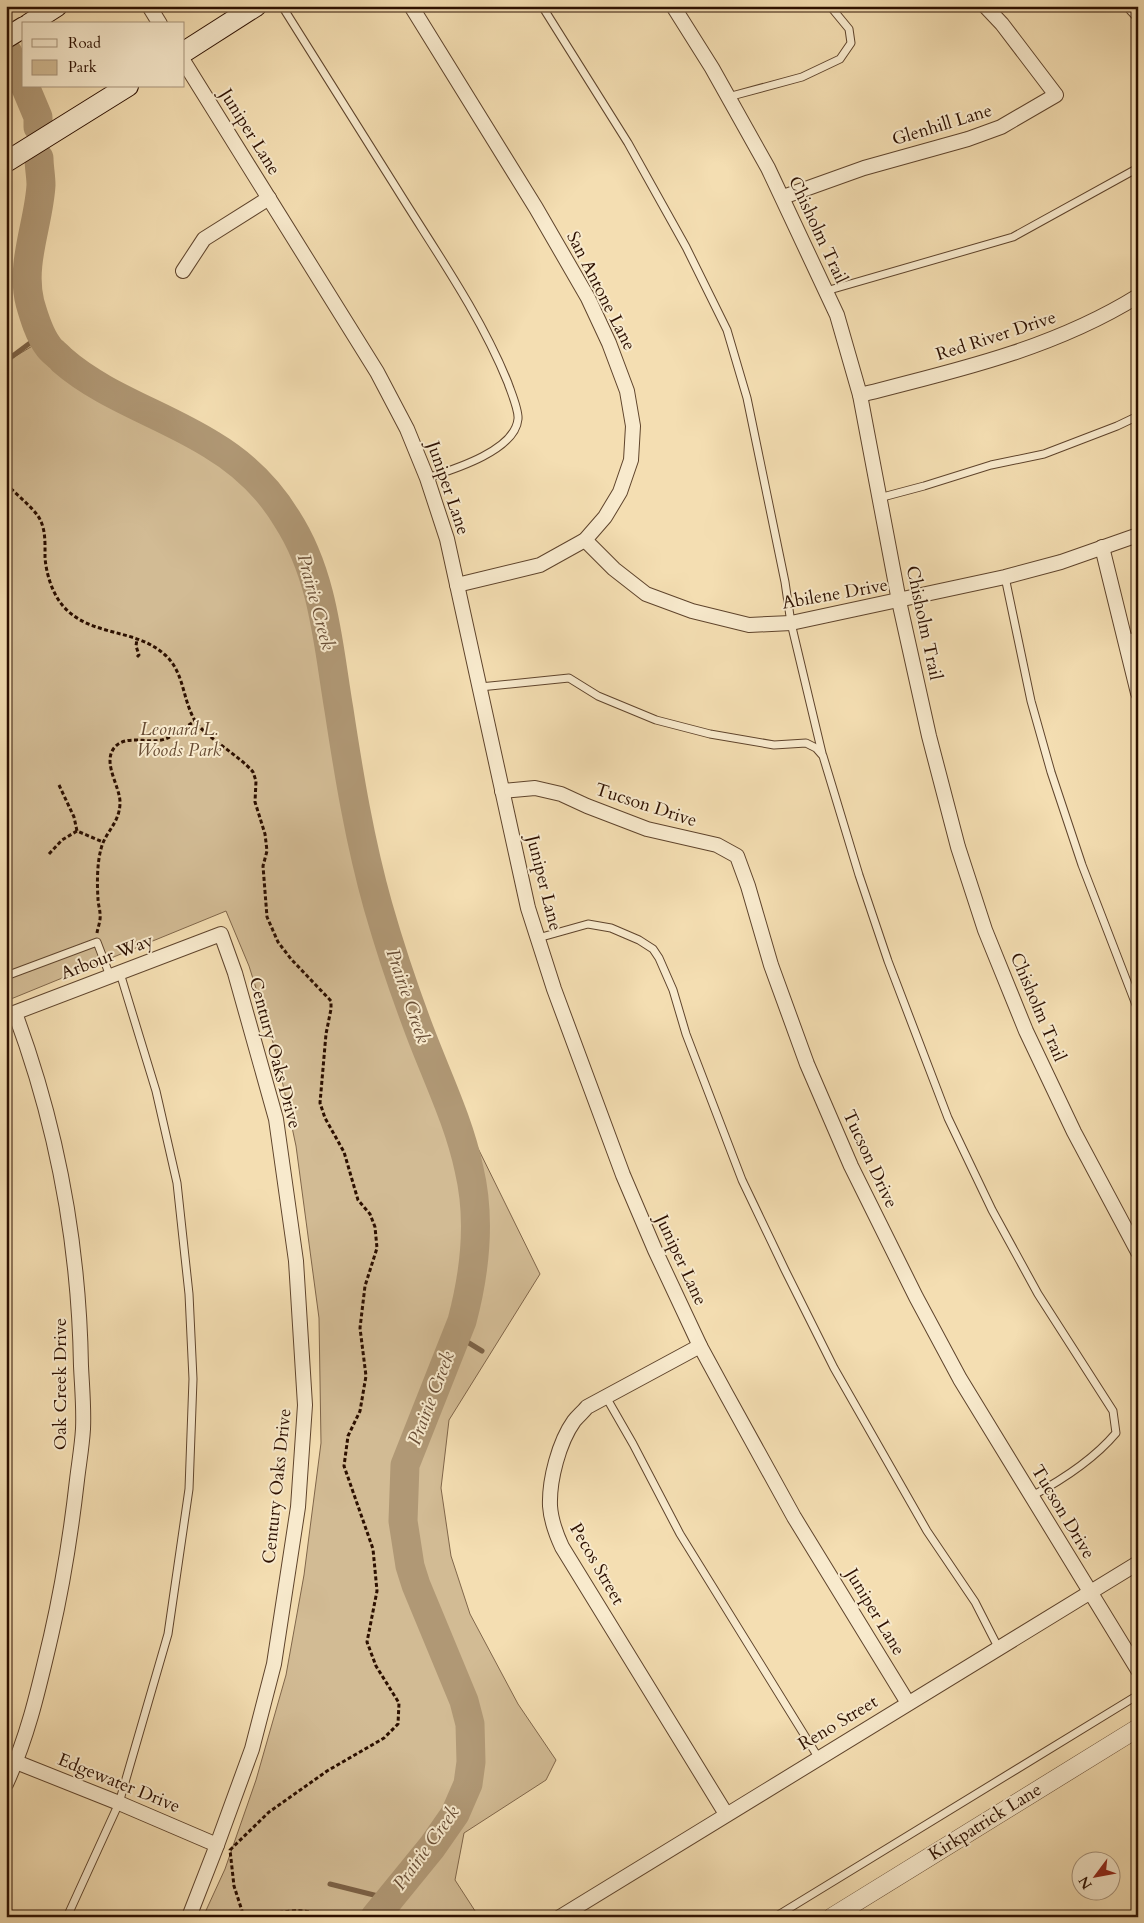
<svg xmlns="http://www.w3.org/2000/svg" width="1144" height="1923" font-family="Cardo,serif">
<rect width="100%" height="100%" fill="#f4deb2"/>
<filter id="stains"><feTurbulence type="fractalNoise" baseFrequency=".004" numOctaves="4"/><feColorMatrix values="0 0 0 0 .2 0 0 0 0 .09 0 0 0 0 .02 0 0 0 .5 -.17"/></filter>
<radialGradient id="worn" r=".72"><stop offset=".6" stop-color="#630" stop-opacity="0"/><stop offset="1" stop-color="#630" stop-opacity=".3"/></radialGradient>
<path fill="#d2bb94" stroke="#80664a" d="M 52,334 L 99,383 L 221,439 L 292,510 L 326,581 L 352,723 L 365,816 L 406,967 L 470,1132 L 540,1274 L 449,1420 L 441,1488 L 451,1556 L 470,1614 L 518,1704 L 556,1760 L 546,1780 L 464,1833 L 455,1880 L 479,1917 L 203,1917 L 225,1869 L 256,1780 L 286,1675 L 304,1575 L 321,1443 L 319,1318 L 296,1146 L 276,1052 L 249,966 L 226,911 L 6,1001 L 6,362 Z"/>
<g fill="none" stroke-linecap="round" stroke-linejoin="round">
<g stroke="#7c6246" stroke-width="5">
<path d="M 6,361 L 42,334"/>
<path d="M 456,1335 L 482,1351"/>
<path d="M 330,1884 L 390,1899"/>
</g>
<g stroke="#b09875" stroke-width="29">
<path d="M 8,53 L 24,84"/>
<path d="M 25,86 L 38,117 L 38,127"/>
<path d="M 39,158 C 39,167 41,176 41,185 C 39,223 20,264 30,303 C 34,317 39,334 48,346 C 51,351 58,355 62,360 C 104,397 165,415 212,445 C 242,463 269,489 287,519 C 324,576 328,645 339,710 C 349,776 360,842 378,906 C 390,948 404,990 420,1032 C 437,1077 459,1122 469,1169 C 481,1219 475,1272 462,1321 L 405,1465 L 403,1521 L 410,1566 L 416,1585 L 464,1701 L 470,1724 L 471,1762 L 468,1784 L 455,1814 L 432,1847 L 375,1917"/>
</g>
<defs>
<g id="service">
<path d="M 282,6 C 320,67 359,128 397,189 C 436,252 480,314 508,383 C 511,392 519,410 518,419 C 515,451 452,470 427,478"/>
<path d="M 542,6 L 628,143 L 686,247 L 727,330 L 747,398 L 785,582 L 791,623 L 822,753"/>
<path d="M 1126,6 L 1138,19"/>
<path d="M 728,97 L 802,77 L 840,59 L 851,43 L 849,29 L 830,6"/>
<path d="M 826,291 L 1013,237 L 1138,168"/>
<path d="M 879,498 L 924,486 L 991,465 L 1044,454 L 1117,426 L 1138,416"/>
<path d="M 1005,577 L 1031,701 L 1051,772 L 1082,865 L 1138,1010"/>
<path d="M 1124,640 L 1138,635"/>
<path d="M 480,687 L 569,678 L 598,696 L 656,720 L 710,734 L 774,745 L 806,743 L 816,748 L 823,756 L 859,875 L 888,961 L 948,1118 L 992,1210 L 1038,1294 L 1113,1411 L 1116,1433 C 1094,1459 1062,1480 1032,1496"/>
<path d="M 538,938 L 588,924 L 611,928 L 639,940 L 653,949 L 659,958 L 673,990 L 686,1034 L 742,1180 L 785,1270 L 834,1368 L 927,1531 L 975,1602 L 999,1649"/>
<path d="M 6,976 L 97,942 L 110,976"/>
<path d="M 606,1397 L 633,1444 L 680,1534 L 818,1757"/>
<path d="M 67,1917 L 119,1803 L 168,1634 L 189,1489 L 193,1379 L 189,1294 L 177,1183 L 156,1091 L 120,973"/>
<path d="M 775,1917 L 1138,1695"/>
</g>
<g id="minor">
<path d="M 149,6 L 160,24"/>
<path d="M 411,6 L 536,208 L 588,298 L 609,343 L 627,391 L 633,426 L 631,460 L 620,492 L 605,517 L 585,540 L 540,565 L 457,585"/>
<path d="M 673,6 L 712,68 L 768,168 L 837,315 L 860,395 L 899,601 L 929,736 L 958,847 L 985,930 L 1026,1031 L 1074,1132 L 1138,1252"/>
<path d="M 184,62 L 377,372 L 407,429 L 427,478 L 447,539 L 528,908 L 554,989 L 623,1175 L 655,1250 L 700,1346 L 725,1392 L 794,1517 L 908,1703"/>
<path d="M 783,197 L 864,168 L 968,139 L 1001,127 L 1056,95 L 1002,24 L 985,6"/>
<path d="M 183,271 L 204,239 L 269,198"/>
<path d="M 860,395 C 955,371 1053,349 1138,296"/>
<path d="M 585,540 L 614,569 L 646,594 L 692,611 L 749,625 L 791,623 L 1005,577 L 1061,562 L 1138,535"/>
<path d="M 1102,547 L 1138,693"/>
<path d="M 502,791 L 535,788 L 561,794 L 587,806 L 647,829 L 717,845 L 737,856 L 748,886 L 771,965 L 807,1064 L 851,1166 L 916,1297 L 960,1379 L 1138,1670"/>
<path d="M 6,1016 L 221,934 L 235,973 L 276,1119 L 296,1261 L 305,1405 L 298,1507 L 274,1664 L 252,1749 L 217,1845 L 189,1917"/>
<path d="M 700,1346 L 587,1407 C 583,1412 578,1416 574,1421 C 559,1442 549,1480 550,1506 C 551,1521 556,1534 562,1547 L 726,1814"/>
<path d="M 6,1758 L 119,1803 L 217,1845"/>
<path d="M 6,1784 C 28,1737 39,1687 51,1636 C 63,1584 71,1533 77,1480 C 79,1463 82,1446 83,1429 C 84,1408 82,1387 81,1366 C 79,1245 57,1126 15,1013"/>
<path d="M 560,1917 L 1138,1563"/>
</g>
<path id="tertiary" d="M 832,1917 L 1138,1728"/>
<g id="secondary">
<path d="M 29,24 L 57,6"/>
<path d="M 6,38 L 24,27"/>
<path d="M 184,52 L 256,6"/>
<path d="M 6,162 L 128,86"/>
</g>
</defs>
<use href="#service" stroke="#5f442c" stroke-width="9"/>
<use href="#minor" stroke="#5f442c" stroke-width="16"/>
<use href="#tertiary" stroke="#5f442c" stroke-width="19"/>
<use href="#secondary" stroke="#2d1000" stroke-width="22"/>
<g stroke="#2d1000" stroke-width="3" stroke-dasharray="4 2.5" stroke-linecap="butt">
<path d="M 6,484 C 16,494 30,505 38,516 C 46,528 45,543 45,557 C 46,573 52,593 63,606 C 90,637 135,628 164,654 C 184,671 182,697 194,719 C 202,735 239,755 253,772 L 256,781 L 255,802 L 265,834 L 267,851 L 263,866 L 267,917 L 278,942 L 291,959 L 331,1001 L 331,1009 L 326,1034 L 320,1103 L 325,1118 L 344,1152 L 358,1200 L 370,1214 L 375,1227 L 377,1248 L 365,1286 L 360,1328 L 366,1376 L 360,1411 L 348,1436 L 344,1466 L 373,1549 L 377,1591 L 367,1642 L 376,1666 L 399,1703 L 398,1724 L 384,1738 L 327,1771 L 269,1812 L 230,1850 L 234,1886 L 244,1917"/>
<path d="M 137,657 L 139,655 L 136,646 L 137,639"/>
<path d="M 59,785 L 74,817 L 77,831"/>
<path d="M 49,854 L 62,840 L 77,831 L 103,842"/>
<path d="M 97,933 C 98,927 101,920 100,914 C 100,909 98,904 98,899 C 97,884 97,863 101,849 C 105,832 119,824 120,804 C 121,787 102,764 114,748 C 126,733 150,745 165,739 C 176,735 185,727 195,721"/>
<path d="M 260,1917 C 279,1912 306,1906 323,1917"/>
</g>
<use href="#service" stroke="#f8eacd" stroke-width="7"/>
<use href="#minor" stroke="#f8eacd" stroke-width="14"/>
<use href="#tertiary" stroke="#f8eacd" stroke-width="18"/>
<use href="#secondary" stroke="#f8eacd" stroke-width="20"/>
</g>
<g text-anchor="middle" dominant-baseline="central" stroke-width="4" stroke-linejoin="round" paint-order="stroke">
<g font-size="18" fill="#2d1000" stroke="#f8eacd">
<text transform="translate(942 125) rotate(-17)">Glenhill Lane</text>
<text transform="translate(250 132) rotate(58)">Juniper Lane</text>
<text transform="translate(818 230) rotate(65)">Chisholm Trail</text>
<text transform="translate(601 291) rotate(63)">San Antone Lane</text>
<text transform="translate(996 336) rotate(-18)">Red River Drive</text>
<text transform="translate(448 488) rotate(71)">Juniper Lane</text>
<text transform="translate(835 594) rotate(-10)">Abilene Drive</text>
<text transform="translate(924 623) rotate(78)">Chisholm Trail</text>
<text transform="translate(646 805) rotate(18)">Tucson Drive</text>
<text transform="translate(544 883) rotate(76)">Juniper Lane</text>
<text transform="translate(107 957) rotate(-21)">Arbour Way</text>
<text transform="translate(1038 1007) rotate(67)">Chisholm Trail</text>
<text transform="translate(275 1053) rotate(75)">Century Oaks Drive</text>
<text transform="translate(870 1159) rotate(65)">Tucson Drive</text>
<text transform="translate(681 1260) rotate(65)">Juniper Lane</text>
<text transform="translate(60 1384) rotate(-90)">Oak Creek Drive</text>
<text transform="translate(277 1486) rotate(-84)">Century Oaks Drive</text>
<text transform="translate(1063 1512) rotate(59)">Tucson Drive</text>
<text transform="translate(597 1564) rotate(60)">Pecos Street</text>
<text transform="translate(875 1612) rotate(59)">Juniper Lane</text>
<text transform="translate(838 1723) rotate(-31)">Reno Street</text>
<text transform="translate(119 1783) rotate(22)">Edgewater Drive</text>
<text transform="translate(985 1822) rotate(-32)">Kirkpatrick Lane</text>
</g>
<g font-size="18" font-style="italic" fill="#674c34" stroke="#f8eacd">
<text x="179" y="729">Leonard L.<tspan x="179" dy="21">Woods Park</tspan></text>
</g>
<g font-size="19" font-style="italic" fill="#684d35" stroke="#f8eacd">
<text transform="translate(316 602) rotate(75)">Prairie Creek</text>
<text transform="translate(408 996) rotate(71)">Prairie Creek</text>
<text transform="translate(431 1398) rotate(-69)">Prairie Creek</text>
<text transform="translate(426 1848) rotate(-54)">Prairie Creek</text>
</g>
</g>
<rect width="1144" height="1923" fill="none" stroke="#f4deb2" stroke-width="25"/>
<rect x="8" y="8" width="1129" height="1908" fill="none" stroke="#2d1000" stroke-width="2.5"/>
<rect x="12" y="12" width="1119" height="1898" fill="none" stroke="#2d1000"/>
<rect x="22" y="22" width="162" height="65" fill="#f8eacd" stroke="#a7937b"/>
<rect x="32" y="39" width="25" height="8" fill="#f8eacd" stroke="#a7937b"/>
<text x="68" y="48" font-size="15" fill="#2d1000">Road</text>
<rect x="32" y="60" width="25" height="15" fill="#d2bb94" stroke="#a7937b"/>
<text x="68" y="72" font-size="15" fill="#2d1000">Park</text>
<g transform="translate(1096 1876) rotate(238)"><circle r="24" fill="#f8eacd" stroke="#a7937b"/>
<path d="M0-4L9 19L0 12L-9 19Z" fill="#8f2418"/>
<text y="-8" font-size="14" font-weight="bold" text-anchor="middle" fill="#2d1000">N</text>
</g>
<rect width="100%" height="100%" filter="url(#stains)"/>
<rect width="100%" height="100%" fill="url(#worn)"/>
</svg>
